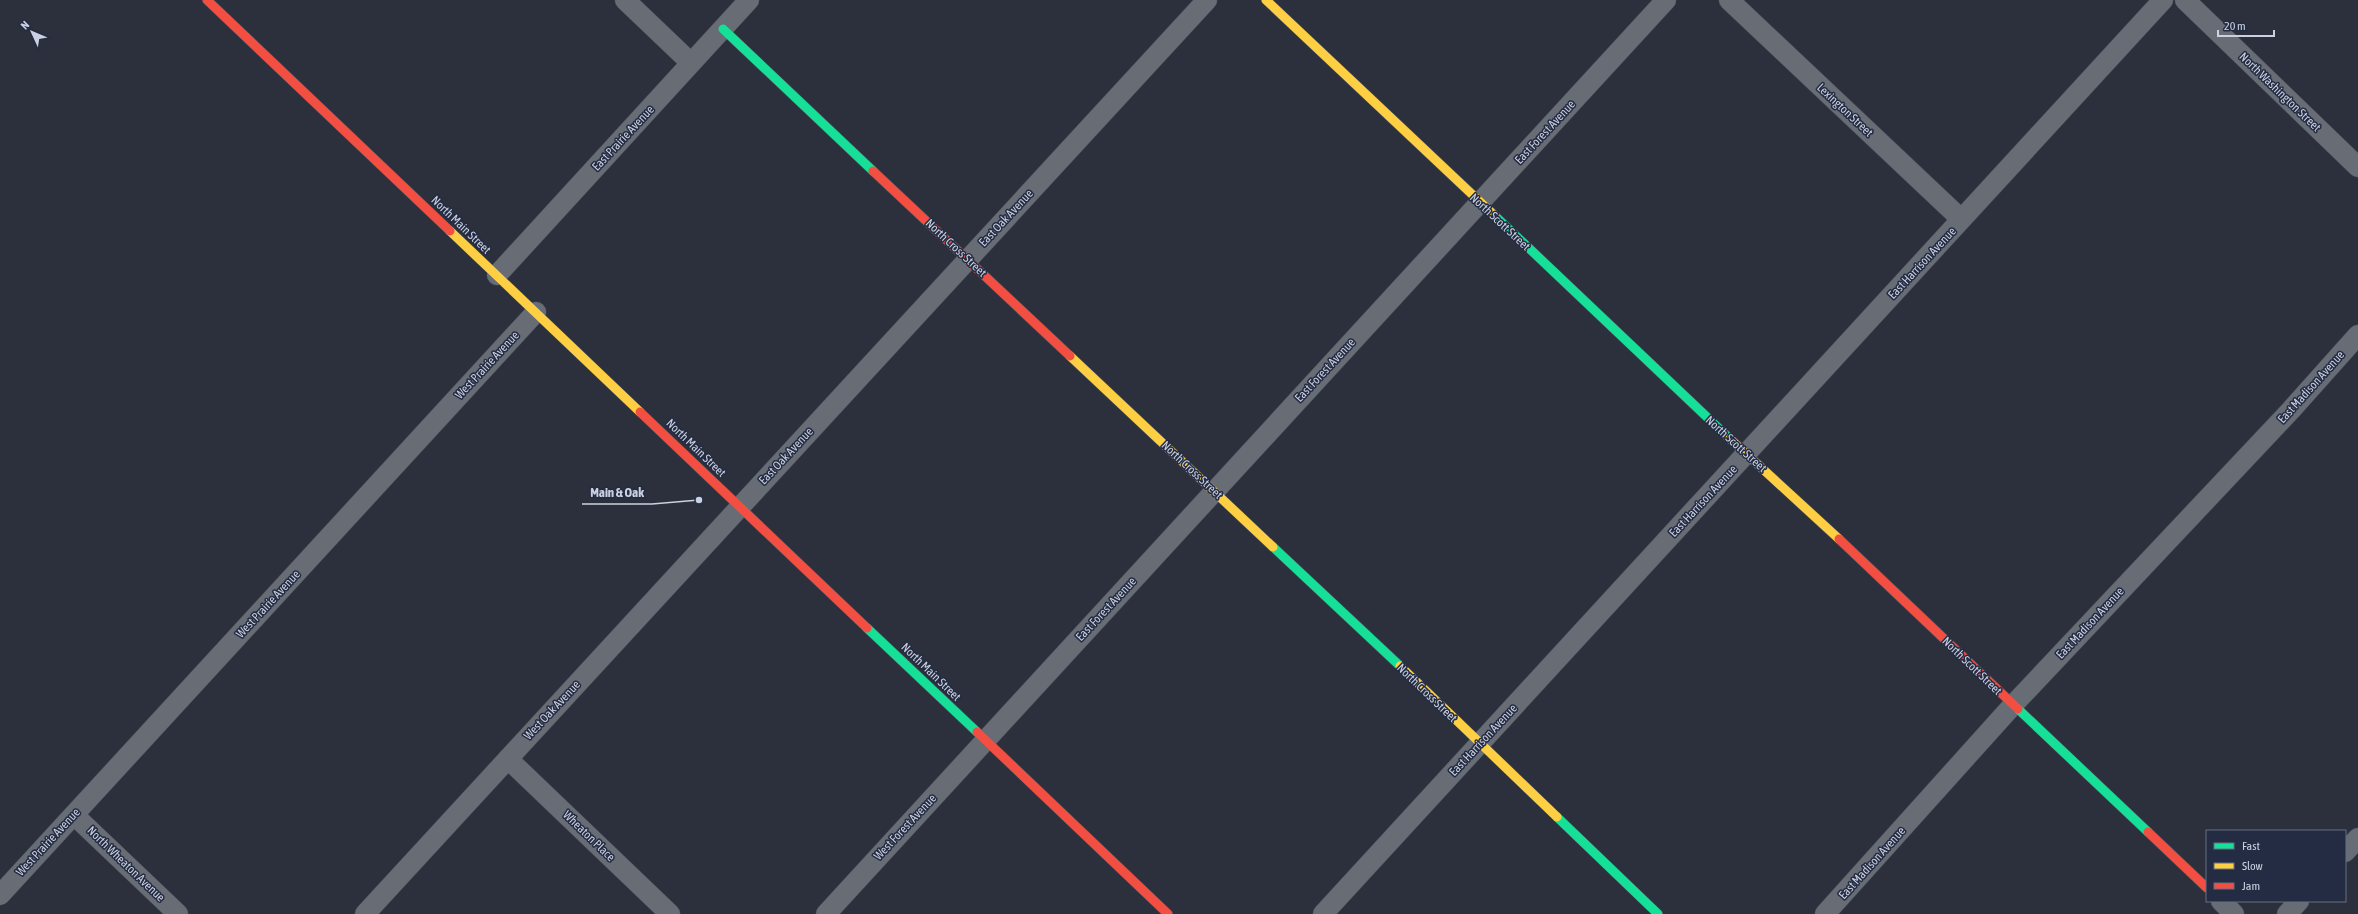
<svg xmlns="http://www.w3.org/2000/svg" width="2358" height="914" font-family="'Asap Condensed',sans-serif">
<rect width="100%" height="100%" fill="#2b303c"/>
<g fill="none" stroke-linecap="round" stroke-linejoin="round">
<defs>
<g id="street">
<path d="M 625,0 L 691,63"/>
<path d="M 1729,0 L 1961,219"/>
<path d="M 2185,0 L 2358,167"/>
<path d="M 497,275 L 749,0"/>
<path d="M 508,759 L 670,914"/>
<path d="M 74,815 L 178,914"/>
<path d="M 2345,852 L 2358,838"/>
<path d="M 0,895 L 536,312"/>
<path d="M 2221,901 L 2234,914"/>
<path d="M 365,914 L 1207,0"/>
<path d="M 826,914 L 1666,0"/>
<path d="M 1323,914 L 2163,0"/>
<path d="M 1825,914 L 2013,705 L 2291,410 L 2358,335"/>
<path d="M 2287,914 L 2299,901"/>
</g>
<g id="fast">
<path d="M 723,29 L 873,171"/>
<path d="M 1494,215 L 1729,438"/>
<path d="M 1273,547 L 1400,666"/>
<path d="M 867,628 L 977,732"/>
<path d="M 2018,709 L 2148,832"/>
<path d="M 1557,817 L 1658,914"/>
</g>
<g id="slow">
<path d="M 1266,0 L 1494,215"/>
<path d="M 450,231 L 640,412"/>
<path d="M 1070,356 L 1273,547"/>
<path d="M 1729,438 L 1839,539"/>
<path d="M 1400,666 L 1557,817"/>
</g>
<g id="jam">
<path d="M 207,0 L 450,231"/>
<path d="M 873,171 L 1070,356"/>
<path d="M 640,412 L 867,628"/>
<path d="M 1839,539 L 2018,709"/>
<path d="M 977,732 L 1168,914"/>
<path d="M 2148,832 L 2207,888"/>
</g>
</defs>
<use href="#street" stroke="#484d58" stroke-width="21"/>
<use href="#fast" stroke="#484d58" stroke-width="10"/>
<use href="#slow" stroke="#484d58" stroke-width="10"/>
<use href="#jam" stroke="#484d58" stroke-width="10"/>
<use href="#street" stroke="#676c75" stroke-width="20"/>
<use href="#fast" stroke="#16e098" stroke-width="9"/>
<use href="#slow" stroke="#ffcf43" stroke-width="9"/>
<use href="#jam" stroke="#f24e42" stroke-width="9"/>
</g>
<g text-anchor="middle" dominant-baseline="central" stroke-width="3" stroke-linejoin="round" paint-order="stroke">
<g font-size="12" fill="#cbd1e0" stroke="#242c43">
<text transform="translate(2280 92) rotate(44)">North Washington Street</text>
<text transform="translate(1845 110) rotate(43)">Lexington Street</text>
<text transform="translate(1545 132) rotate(-47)">East Forest Avenue</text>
<text transform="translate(623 138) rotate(-47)">East Prairie Avenue</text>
<text transform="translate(1006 218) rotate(-47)">East Oak Avenue</text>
<text transform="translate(1500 222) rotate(43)">North Scott Street</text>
<text transform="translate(461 225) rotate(44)">North Main Street</text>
<text transform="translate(956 248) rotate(43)">North Cross Street</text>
<text transform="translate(1922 263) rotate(-47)">East Harrison Avenue</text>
<text transform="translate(487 365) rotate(-47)">West Prairie Avenue</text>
<text transform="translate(1325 370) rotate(-47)">East Forest Avenue</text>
<text transform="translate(2311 387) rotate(-48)">East Madison Avenue</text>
<text transform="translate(1736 444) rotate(42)">North Scott Street</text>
<text transform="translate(696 448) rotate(44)">North Main Street</text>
<text transform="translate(786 456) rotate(-47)">East Oak Avenue</text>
<text transform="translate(1192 470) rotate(43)">North Cross Street</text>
<text transform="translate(1703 501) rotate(-47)">East Harrison Avenue</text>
<text transform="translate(268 604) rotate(-47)">West Prairie Avenue</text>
<text transform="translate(1106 609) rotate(-47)">East Forest Avenue</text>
<text transform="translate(2090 623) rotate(-47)">East Madison Avenue</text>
<text transform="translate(1972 666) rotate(44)">North Scott Street</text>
<text transform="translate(931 672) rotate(44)">North Main Street</text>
<text transform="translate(1427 693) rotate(44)">North Cross Street</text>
<text transform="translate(552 710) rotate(-47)">West Oak Avenue</text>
<text transform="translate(1483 740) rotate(-47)">East Harrison Avenue</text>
<text transform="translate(905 827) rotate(-47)">West Forest Avenue</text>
<text transform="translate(589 836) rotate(44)">Wheaton Place</text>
<text transform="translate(48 842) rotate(-47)">West Prairie Avenue</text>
<text transform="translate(1872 863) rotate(-48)">East Madison Avenue</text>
<text transform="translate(126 864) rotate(44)">North Wheaton Avenue</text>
</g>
</g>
<path fill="none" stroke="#cbd1e0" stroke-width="1.5" d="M699 500L652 504H582"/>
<circle fill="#cbd1e0" stroke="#242c43" stroke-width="1.5" cx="699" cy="500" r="4"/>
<g font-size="13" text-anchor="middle" font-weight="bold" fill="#cbd1e0" stroke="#242c43" stroke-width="3" stroke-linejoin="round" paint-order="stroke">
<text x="617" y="497">Main &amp; Oak</text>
</g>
<rect x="2206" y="830" width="140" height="72" fill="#242c43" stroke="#676e82"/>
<rect x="2214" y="843" width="20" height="6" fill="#16e098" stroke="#676e82"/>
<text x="2242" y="850" font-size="12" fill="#cbd1e0">Fast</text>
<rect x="2214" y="863" width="20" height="6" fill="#ffcf43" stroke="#676e82"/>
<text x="2242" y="870" font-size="12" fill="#cbd1e0">Slow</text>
<rect x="2214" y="883" width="20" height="6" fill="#f24e42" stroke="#676e82"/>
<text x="2242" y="890" font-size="12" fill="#cbd1e0">Jam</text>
<g transform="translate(32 32) rotate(314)" stroke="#242c43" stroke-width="3" paint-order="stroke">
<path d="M0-3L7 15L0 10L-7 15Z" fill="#cbd1e0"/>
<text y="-6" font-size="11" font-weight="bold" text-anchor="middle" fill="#cbd1e0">N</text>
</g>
<path d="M2218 30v6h56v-6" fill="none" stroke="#cbd1e0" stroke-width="2"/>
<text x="2224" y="30" font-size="12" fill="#cbd1e0" stroke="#242c43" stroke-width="3" paint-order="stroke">20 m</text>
</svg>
